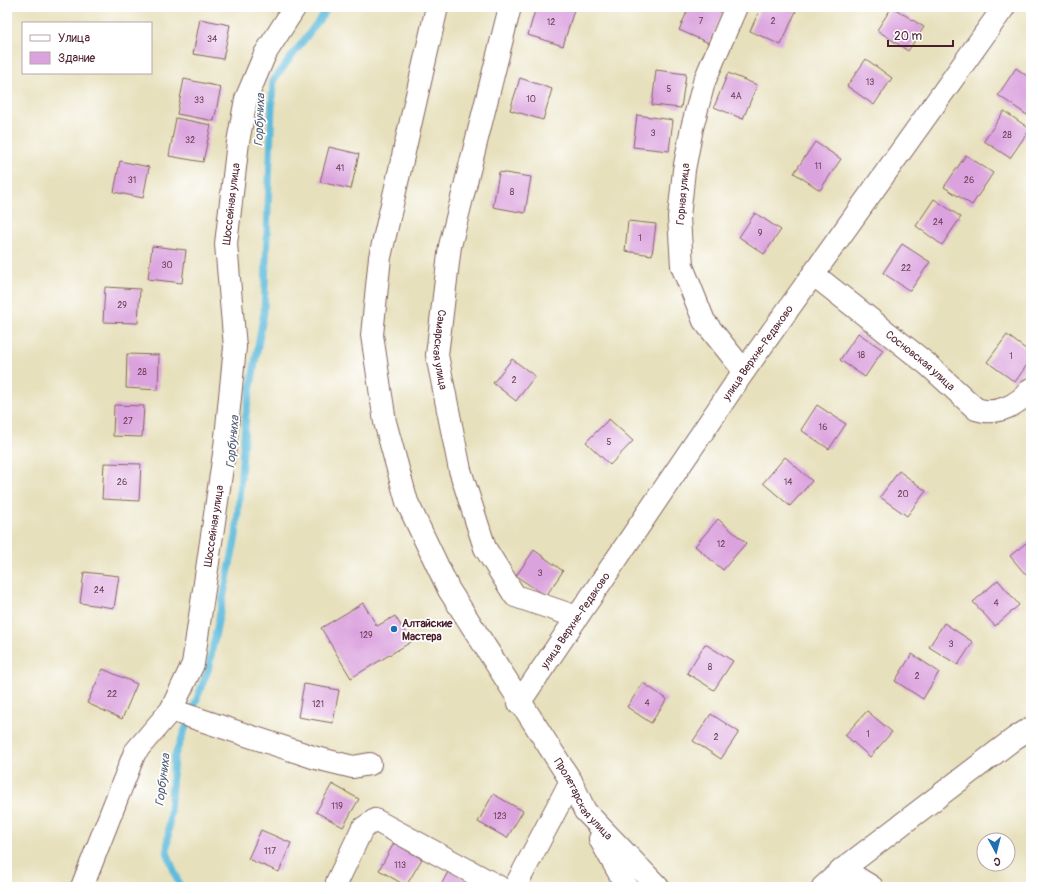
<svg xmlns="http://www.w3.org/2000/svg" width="1038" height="894" font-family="Pangolin,sans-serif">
<rect width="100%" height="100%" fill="#fff"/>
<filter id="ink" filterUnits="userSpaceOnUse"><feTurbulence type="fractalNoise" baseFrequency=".025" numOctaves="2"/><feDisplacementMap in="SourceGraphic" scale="8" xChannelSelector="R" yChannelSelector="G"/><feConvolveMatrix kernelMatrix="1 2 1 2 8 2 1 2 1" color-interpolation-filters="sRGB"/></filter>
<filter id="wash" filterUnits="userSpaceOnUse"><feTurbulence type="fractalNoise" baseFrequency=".012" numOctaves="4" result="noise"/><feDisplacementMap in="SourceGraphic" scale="16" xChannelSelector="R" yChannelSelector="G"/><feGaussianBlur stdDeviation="0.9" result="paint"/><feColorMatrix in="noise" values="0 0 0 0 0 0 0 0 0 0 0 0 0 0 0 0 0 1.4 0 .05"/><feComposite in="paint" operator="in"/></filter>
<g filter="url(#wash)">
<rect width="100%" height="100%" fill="#e7e0bc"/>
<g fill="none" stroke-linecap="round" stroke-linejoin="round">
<path stroke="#5ebbdc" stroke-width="7" d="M 180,887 L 167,852 L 174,758 L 208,670 L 236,536 L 246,414 L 264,312 L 273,81 L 329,7"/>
</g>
<g id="blocks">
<g fill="#dba3de">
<path d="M 536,7 L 564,7 L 574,10 L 563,46 L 528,35 Z"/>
<path d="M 689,7 L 711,7 L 723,12 L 709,43 L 679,30 Z"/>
<path d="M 761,7 L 788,7 L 796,11 L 781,45 L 750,31 Z"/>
<path d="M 892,7 L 924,27 L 908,51 L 877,30 Z"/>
<path d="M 200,19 L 230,25 L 223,59 L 193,54 Z"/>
<path d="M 866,59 L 892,78 L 874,105 L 847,86 Z"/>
<path d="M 1016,68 L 1031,79 L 1031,109 L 1027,115 L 998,95 Z"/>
<path d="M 656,70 L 686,74 L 681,108 L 652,105 Z"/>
<path d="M 728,73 L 757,85 L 743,119 L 714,107 Z"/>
<path d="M 520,78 L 552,89 L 543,120 L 510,110 Z"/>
<path d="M 184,79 L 221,87 L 214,121 L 177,114 Z"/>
<path d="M 1004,111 L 1030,129 L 1010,158 L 984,141 Z"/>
<path d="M 637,115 L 673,120 L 669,151 L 633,147 Z"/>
<path d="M 176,118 L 211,125 L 203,162 L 169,156 Z"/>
<path d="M 815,142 L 841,159 L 820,190 L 794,173 Z"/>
<path d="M 329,147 L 359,154 L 351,189 L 320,182 Z"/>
<path d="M 966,155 L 993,173 L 972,205 L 944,187 Z"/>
<path d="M 120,161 L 149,167 L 143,198 L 114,192 Z"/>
<path d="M 499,172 L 531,177 L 525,213 L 493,207 Z"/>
<path d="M 934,199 L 961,217 L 942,245 L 916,226 Z"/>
<path d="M 755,213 L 781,230 L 764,254 L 739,237 Z"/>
<path d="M 628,221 L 656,224 L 652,255 L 625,251 Z"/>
<path d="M 902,244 L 930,262 L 910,291 L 883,273 Z"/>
<path d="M 152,246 L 186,250 L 182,283 L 148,279 Z"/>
<path d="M 105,287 L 140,289 L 138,323 L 103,322 Z"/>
<path d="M 858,333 L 883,350 L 865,377 L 840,360 Z"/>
<path d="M 1007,335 L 1031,353 L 1031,359 L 1015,382 L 987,362 Z"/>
<path d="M 127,354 L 159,355 L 158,390 L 126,388 Z"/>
<path d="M 512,359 L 535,376 L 516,401 L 493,383 Z"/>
<path d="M 114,405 L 144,406 L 142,437 L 113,436 Z"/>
<path d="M 817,405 L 846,424 L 829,449 L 801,430 Z"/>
<path d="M 609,419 L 633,441 L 610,465 L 586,442 Z"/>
<path d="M 785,457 L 812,481 L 790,506 L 763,483 Z"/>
<path d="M 104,463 L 141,464 L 139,501 L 102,499 Z"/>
<path d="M 899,471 L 926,491 L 907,516 L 880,497 Z"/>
<path d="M 718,519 L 746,543 L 723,570 L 695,546 Z"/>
<path d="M 1031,539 L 1031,581 L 1010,556 Z"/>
<path d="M 534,550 L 563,571 L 546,596 L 516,576 Z"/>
<path d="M 84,572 L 119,576 L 114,608 L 80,603 Z"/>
<path d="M 998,580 L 1019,605 L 995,626 L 973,602 Z"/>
<path d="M 363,603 L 377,626 L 395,616 L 411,642 L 351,678 L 321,628 Z"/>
<path d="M 944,623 L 973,642 L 958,665 L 929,647 Z"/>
<path d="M 705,644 L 733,661 L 714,690 L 687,673 Z"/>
<path d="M 912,654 L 939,672 L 923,699 L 895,681 Z"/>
<path d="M 103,669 L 137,684 L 122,719 L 87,703 Z"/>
<path d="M 643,683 L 667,699 L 651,723 L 627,707 Z"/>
<path d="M 304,684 L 339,690 L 333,723 L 298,717 Z"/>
<path d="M 867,711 L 892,732 L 870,757 L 845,735 Z"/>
<path d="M 711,714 L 739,732 L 721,759 L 693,741 Z"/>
<path d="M 332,784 L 359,799 L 343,827 L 316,812 Z"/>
<path d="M 493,794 L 523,811 L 507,838 L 478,822 Z"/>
<path d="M 261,830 L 291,843 L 279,872 L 248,859 Z"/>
<path d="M 394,843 L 422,859 L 406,886 L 379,870 Z"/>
<path d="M 449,870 L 478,887 L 440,887 Z"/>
</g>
</g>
</g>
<g filter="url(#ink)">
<use href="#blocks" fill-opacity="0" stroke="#81635e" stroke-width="1"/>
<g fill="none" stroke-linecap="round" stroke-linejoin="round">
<defs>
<g id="minor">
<path id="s1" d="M 510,7 L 450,246 L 437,355 L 460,470 L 485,548 L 515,596 L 577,617"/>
<path d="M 736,7 L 704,82 L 692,128 L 684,170 L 679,217 L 682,266 L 704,321 L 744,371"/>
<path id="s2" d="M 813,274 L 927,364 L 976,409 C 997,416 1018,405 1031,389"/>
<path d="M 171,710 L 316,758 L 353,767 L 370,764"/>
<path d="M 843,869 L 872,887"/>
<path d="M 337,882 L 362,829 L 375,820 L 499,887"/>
<path id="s3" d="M 82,887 L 135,752 L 171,710 L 193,664 L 225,447 L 235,347 L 226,244 L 238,142 L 246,99 L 265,54 L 295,7"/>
<path d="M 515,887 L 571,781"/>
<path d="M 823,887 L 843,869 L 1015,738 L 1031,728"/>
</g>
<g id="tertiary">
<path id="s4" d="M 519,703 L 744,371 L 1004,7"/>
</g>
<g id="primary">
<path id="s5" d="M 437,7 L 380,257 L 372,335 L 385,422 L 407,502 L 449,590 L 571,781 L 585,811 L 658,887"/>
<path d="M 600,839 L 627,887"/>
</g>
</defs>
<use href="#minor" stroke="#81635e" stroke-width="24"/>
<use href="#tertiary" stroke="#81635e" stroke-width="24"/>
<use href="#primary" stroke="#81635e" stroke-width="24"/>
<use href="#minor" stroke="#fff" stroke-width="22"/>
<use href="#tertiary" stroke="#fff" stroke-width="22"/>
<use href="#primary" stroke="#fff" stroke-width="22"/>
</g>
</g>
<circle fill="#1f6fb2" stroke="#fff" stroke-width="1.5" cx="394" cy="629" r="4"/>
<g text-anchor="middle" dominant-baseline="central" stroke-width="3.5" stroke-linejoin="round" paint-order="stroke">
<g font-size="9" fill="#6e4058">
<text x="701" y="21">7</text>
<text x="773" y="21">2</text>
<text x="551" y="22">12</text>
<text x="212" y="39">34</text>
<text x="870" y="82">13</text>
<text x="669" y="89">5</text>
<text x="736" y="96">4А</text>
<text x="531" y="99">10</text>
<text x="199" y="100">33</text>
<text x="653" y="133">3</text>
<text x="1007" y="135">28</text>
<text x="190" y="140">32</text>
<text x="818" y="166">11</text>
<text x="340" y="168">41</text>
<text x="132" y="180">31</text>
<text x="969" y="180">26</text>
<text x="512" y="192">8</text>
<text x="938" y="222">24</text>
<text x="760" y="233">9</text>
<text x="640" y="238">1</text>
<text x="167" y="265">30</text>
<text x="906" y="268">22</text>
<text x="122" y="305">29</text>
<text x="861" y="355">18</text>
<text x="1011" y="356">1</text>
<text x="142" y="372">28</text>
<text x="514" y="380">2</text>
<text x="128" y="421">27</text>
<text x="823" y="427">16</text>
<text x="609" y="442">5</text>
<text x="122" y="482">26</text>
<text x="788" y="482">14</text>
<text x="903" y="494">20</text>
<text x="721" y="544">12</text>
<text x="540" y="573">3</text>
<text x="99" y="590">24</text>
<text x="996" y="603">4</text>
<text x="366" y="635">129</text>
<text x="951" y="644">3</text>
<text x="710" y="667">8</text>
<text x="917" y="676">2</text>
<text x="112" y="694">22</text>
<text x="647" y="703">4</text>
<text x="318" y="704">121</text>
<text x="868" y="734">1</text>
<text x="716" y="737">2</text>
<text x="337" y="806">119</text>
<text x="500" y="816">123</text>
<text x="270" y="851">117</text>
<text x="400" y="865">113</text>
</g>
<g font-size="11" fill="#4a1f2b" stroke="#fff">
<text transform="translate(683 194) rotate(-85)">Горная улица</text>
<text stroke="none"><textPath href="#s3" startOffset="715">Шоссейная улица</textPath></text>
<text stroke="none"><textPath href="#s1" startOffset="351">Самарская улица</textPath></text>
<text stroke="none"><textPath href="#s4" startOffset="424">улица Верхне-Редаково</textPath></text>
<text stroke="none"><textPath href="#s2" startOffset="138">Сосновская улица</textPath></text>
<text stroke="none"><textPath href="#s3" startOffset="391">Шоссейная улица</textPath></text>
<text stroke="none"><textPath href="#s4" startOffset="100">улица Верхне-Редаково</textPath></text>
<text stroke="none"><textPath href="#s5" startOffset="852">Пролетарская улица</textPath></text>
</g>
<g font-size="11" font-weight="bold" fill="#4a1f2b" stroke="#fff" text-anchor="start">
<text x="402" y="623">Алтайские<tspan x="402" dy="13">Мастера</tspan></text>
</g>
<g font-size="12" font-style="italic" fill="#525d72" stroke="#fff">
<text transform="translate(260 120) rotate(-88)">Горбуниха</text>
<text transform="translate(233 442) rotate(-85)">Горбуниха</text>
<text transform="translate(163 780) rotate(-83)">Горбуниха</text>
</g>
</g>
<rect width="1038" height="894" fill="none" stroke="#fff" stroke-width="24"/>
<rect x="22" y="22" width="130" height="52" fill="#ffffff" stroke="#b7a5aa"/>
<rect x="30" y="35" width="20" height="6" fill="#ffffff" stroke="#b7a5aa"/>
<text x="58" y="42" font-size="12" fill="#4a1f2b">Улица</text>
<rect x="30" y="52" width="20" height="12" fill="#dba3de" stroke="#b7a5aa"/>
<text x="58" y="62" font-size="12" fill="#4a1f2b">Здание</text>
<g transform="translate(996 852) rotate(173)"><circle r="19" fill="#ffffff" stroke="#b7a5aa"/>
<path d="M0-3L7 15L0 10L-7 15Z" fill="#1f6fb2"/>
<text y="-6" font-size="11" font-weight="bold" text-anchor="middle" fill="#4a1f2b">С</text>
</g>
<path d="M888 40v6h65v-6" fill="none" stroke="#4a1f2b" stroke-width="2"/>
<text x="894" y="40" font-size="12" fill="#4a1f2b" stroke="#ffffff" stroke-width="3" paint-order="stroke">20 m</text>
</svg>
